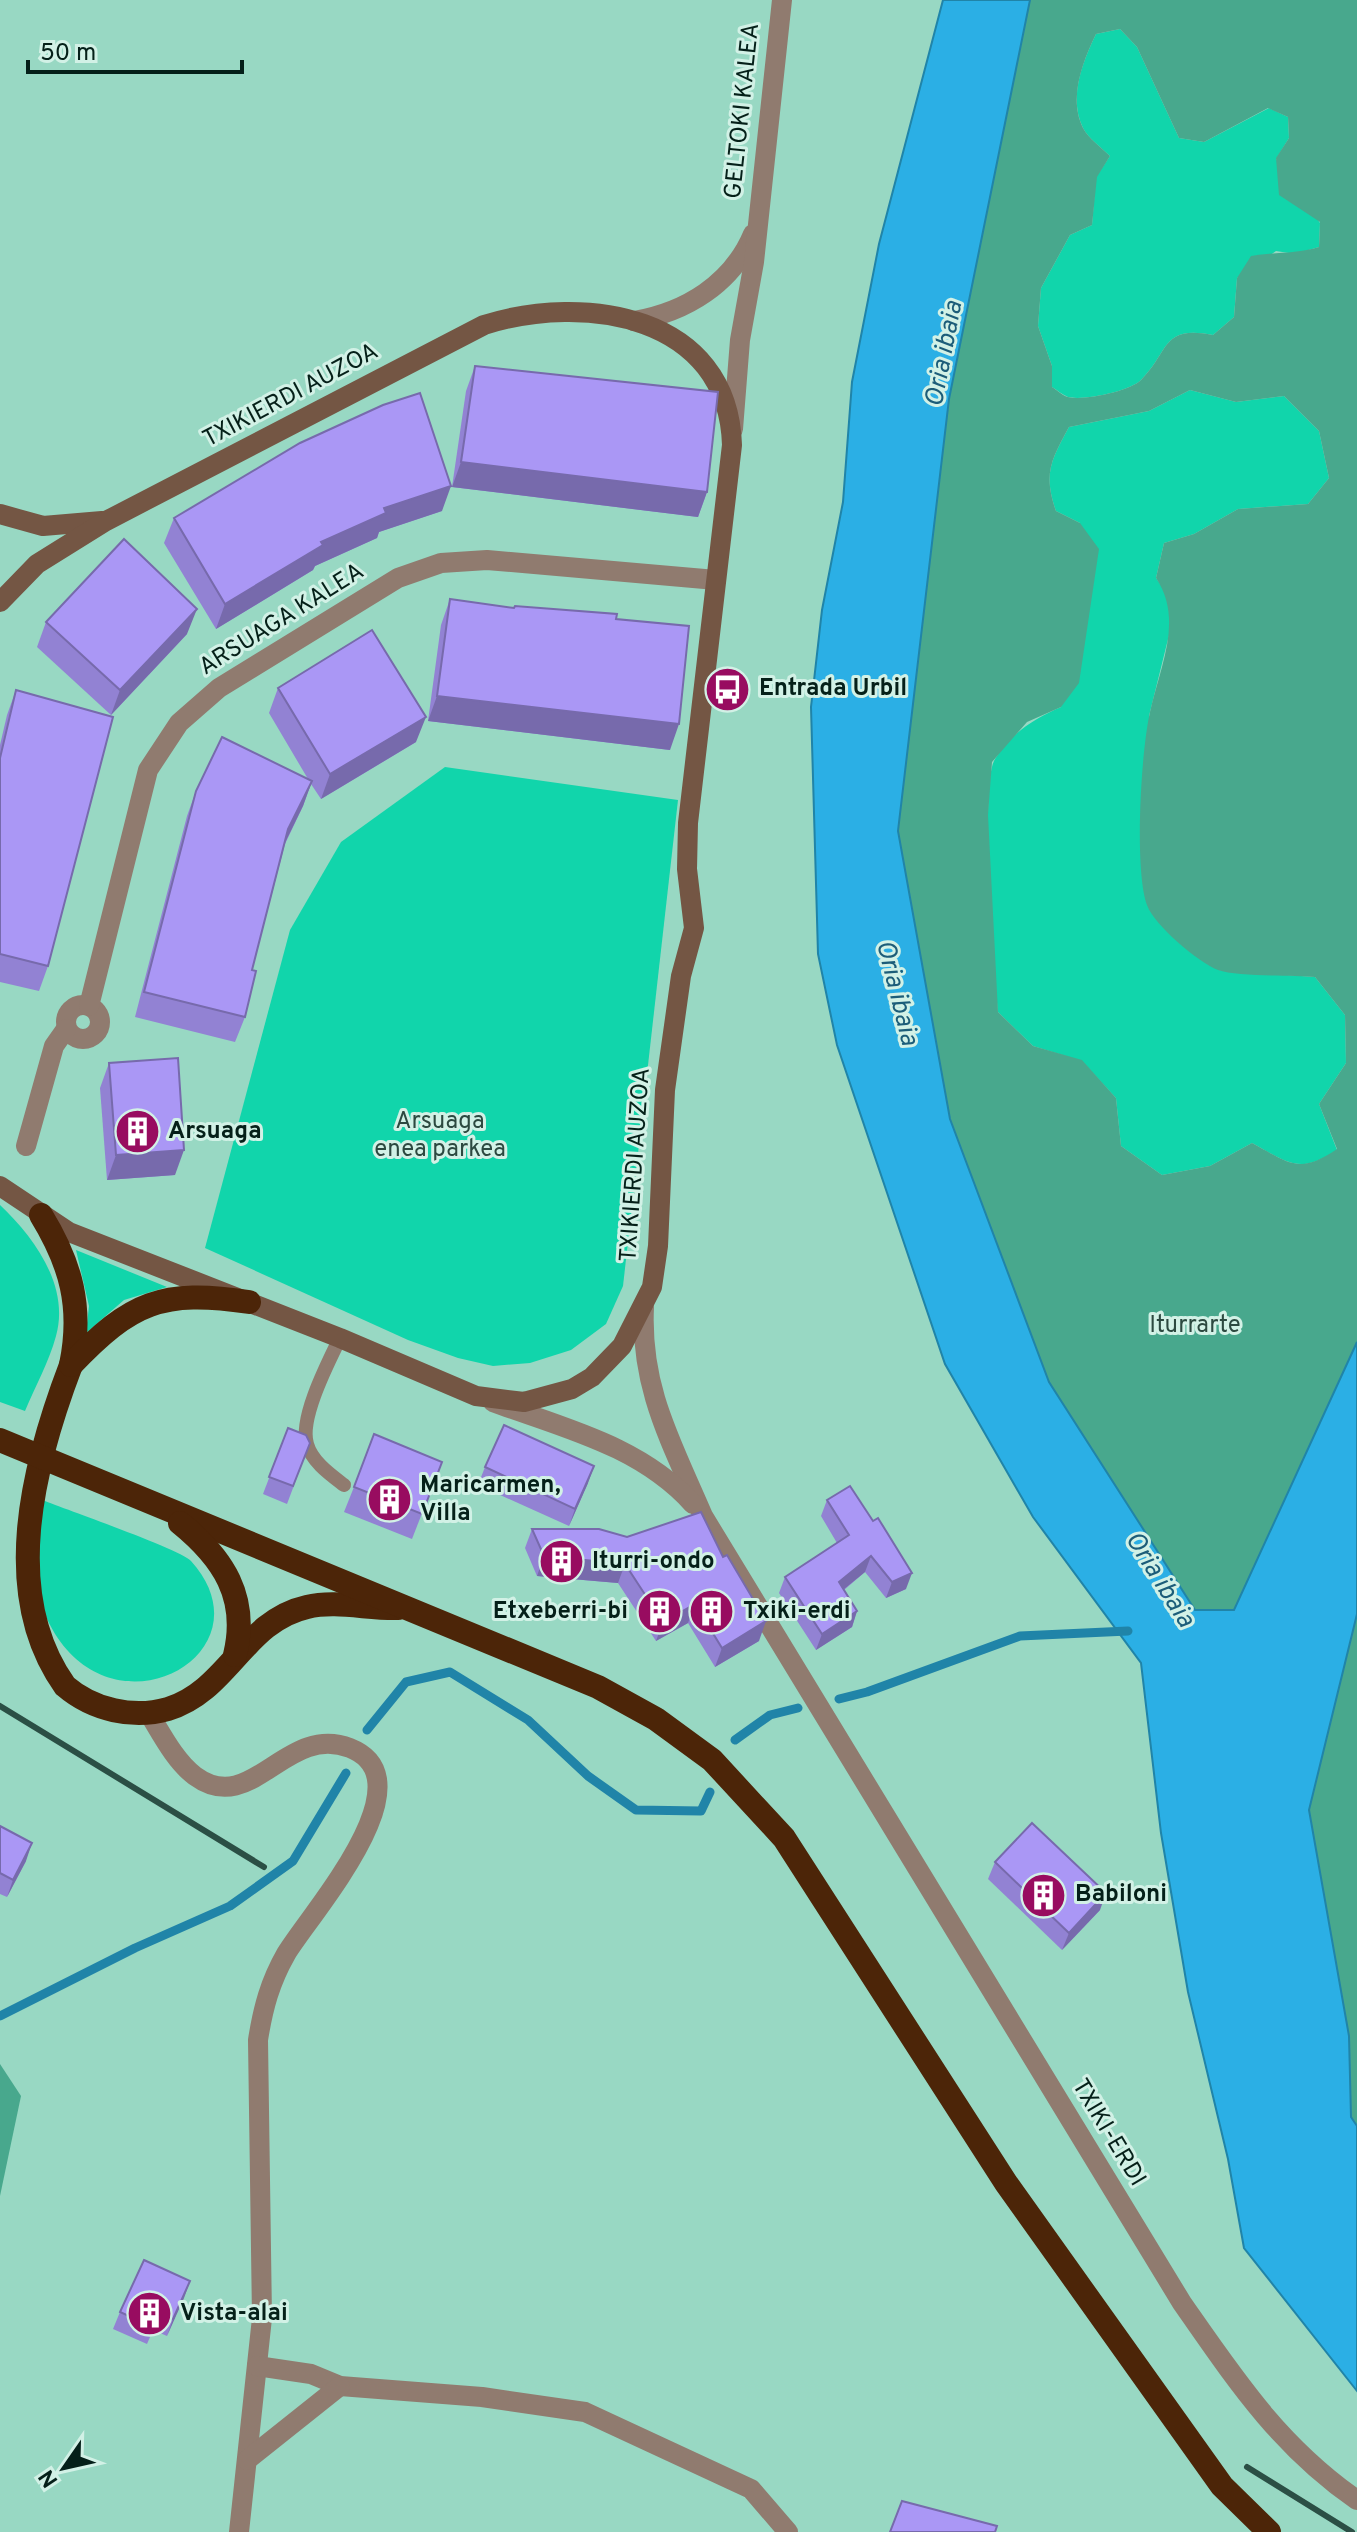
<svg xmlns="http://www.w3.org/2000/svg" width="1357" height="2532" font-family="Overpass,sans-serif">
<rect width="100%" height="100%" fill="#98d8c3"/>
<g fill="#11d5ab">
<path d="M 1120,29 L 1137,47 L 1179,138 L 1204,142 L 1269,108 L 1288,117 L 1289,138 L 1276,159 L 1320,223 L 1319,247 L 1295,254 L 1276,251 L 1237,278 L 1234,317 L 1213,335 C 1161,325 1170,351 1141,380 C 1130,391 1084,401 1068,397 C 1063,395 1057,390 1052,387 L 1052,366 L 1038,326 L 1041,288 L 1070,235 L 1092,225 L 1096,177 L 1110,156 C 1102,148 1088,138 1083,128 C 1068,97 1083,61 1096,34 Z"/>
<path d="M 1190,390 L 1236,402 L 1284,396 L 1319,431 L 1329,478 L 1308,504 L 1238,509 L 1194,534 L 1164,543 L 1156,578 L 1168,595 L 1172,623 L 1149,716 L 1219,970 L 1315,977 L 1345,1015 L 1346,1063 L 1319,1104 L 1337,1150 C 1299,1175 1289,1163 1252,1143 L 1210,1166 L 1162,1175 L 1121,1146 L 1116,1098 L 1082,1061 L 1033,1046 L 998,1012 C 995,972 979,784 995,759 C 1011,733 1034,719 1061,707 L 1080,523 L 1056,511 C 1043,474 1051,460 1069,427 L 1149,411 Z"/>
<path d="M 445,767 L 678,800 L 623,1286 L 606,1324 L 571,1350 L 530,1363 L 493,1366 L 458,1358 L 408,1340 L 205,1248 L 290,930 L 341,842 Z"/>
<path d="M 0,1205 C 34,1237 70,1286 56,1336 C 49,1362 35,1387 25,1411 L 0,1402 Z"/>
<path d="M 76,1250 L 167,1287 L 124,1300 L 86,1333 L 89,1306 Z"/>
<path d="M 40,1499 C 64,1509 180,1549 191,1561 C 282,1662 78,1761 35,1584 C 30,1563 38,1522 40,1499 Z"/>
</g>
<g fill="#48a88d" fill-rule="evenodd">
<path d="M 1030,0 L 1357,0 L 1357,1342 L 1234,1611 L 1195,1610 L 1049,1382 L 950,1119 L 898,831 L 949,399 ZM 1120,29 L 1137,47 L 1179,138 L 1204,142 L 1268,108 L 1288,117 L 1289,138 L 1276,158 L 1279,195 L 1320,222 L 1319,247 C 1296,254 1275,252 1251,256 L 1237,278 L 1234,317 L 1213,335 C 1161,325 1170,351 1141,380 C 1130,391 1084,401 1068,397 C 1063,396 1057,390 1052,387 L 1052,366 L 1038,326 L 1041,288 L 1070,235 L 1092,225 L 1097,177 L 1110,156 C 1102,148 1088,138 1083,128 C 1068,98 1083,61 1096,34 ZM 1190,390 L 1236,402 L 1284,396 L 1319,431 L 1329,478 L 1308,504 L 1238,509 L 1194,534 L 1164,543 L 1156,578 C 1184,620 1160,666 1150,712 C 1141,751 1134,869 1147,905 C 1154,925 1198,962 1218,970 C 1237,977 1292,975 1315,977 L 1345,1015 L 1346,1063 L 1319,1104 L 1337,1149 C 1299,1175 1289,1163 1252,1143 L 1210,1166 L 1162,1175 L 1121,1146 L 1116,1098 L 1082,1060 L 1033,1046 L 998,1012 L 988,815 L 992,762 L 1027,722 L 1061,707 L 1079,683 L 1099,549 L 1080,523 L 1056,511 C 1043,474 1051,460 1069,427 L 1149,411 Z"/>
<path d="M 1357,1614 L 1357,2126 L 1351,2117 L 1349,2036 L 1309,1810 Z"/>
<path d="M 0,2064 L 21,2096 L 0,2196 Z"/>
</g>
<path fill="#2bafe5" stroke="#2084a8" stroke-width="2" d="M 943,0 L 1030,0 L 949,399 L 898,831 L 950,1119 L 1049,1382 L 1195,1610 L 1234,1610 L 1357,1342 L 1357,1614 L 1309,1810 L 1349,2036 L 1351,2117 L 1357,2126 L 1357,2391 L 1244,2248 L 1228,2159 L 1188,1992 L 1161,1833 L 1141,1663 L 1033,1517 L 945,1364 L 837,1045 L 818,954 L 811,707 L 822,610 L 843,502 L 852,382 L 879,244 Z"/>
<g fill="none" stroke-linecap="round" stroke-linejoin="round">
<g stroke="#2084a8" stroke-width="9">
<path d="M 839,1699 L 867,1692 L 1020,1636 L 1128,1631"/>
<path d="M 367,1730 L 406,1682 L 450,1672 L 528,1720 L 588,1776 L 636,1810 L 701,1811 L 710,1792"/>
<path d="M 735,1740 L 770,1715 L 798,1708"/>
<path d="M 0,2016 L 135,1948 L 230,1906 L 293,1861 L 346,1773"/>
</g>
<path stroke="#907b6f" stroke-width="14" d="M 340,1338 C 329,1361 299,1418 307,1444 C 312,1462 331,1475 344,1485"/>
<g stroke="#907b6f" stroke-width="20">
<path d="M 634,321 C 686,312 732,284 753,234"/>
<path d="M 733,429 L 740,340 L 754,262 L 782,0"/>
<circle cx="83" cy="1022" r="17"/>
<path d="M 89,1006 L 148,770 L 179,723 L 219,688 L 398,578 L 441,563 L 487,560 L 716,580"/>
<path d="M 26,1146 L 54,1046 L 66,1029"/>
<path d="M 644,1307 C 640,1389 672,1443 703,1516 L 1182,2303 C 1235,2379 1279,2446 1357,2500"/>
<path d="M 493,1402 C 564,1428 641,1446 693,1504"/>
<path d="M 148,1712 C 161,1733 175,1761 195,1776 C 252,1818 285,1723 350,1748 C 431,1780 310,1914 286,1954 C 270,1982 263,2008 258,2040 L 262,2318 L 239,2532"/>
<path d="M 257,2366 L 311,2374 L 340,2386 L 482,2397 L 585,2412 L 751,2489 L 788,2532"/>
<path d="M 247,2460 L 340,2386"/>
</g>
<g stroke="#745644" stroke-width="20">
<path d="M 0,514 L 43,526 L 102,521"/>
<path d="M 0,602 L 37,564 L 106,521 L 484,325 C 585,293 728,315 732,445 L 688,823 L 687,869 L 694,928 L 681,976 L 665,1090 L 658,1246 L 652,1287 L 622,1346 L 592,1377 L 572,1389 L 524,1402 L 476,1396 L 340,1338 L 69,1232 L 0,1186"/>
</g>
<g stroke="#4c2508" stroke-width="24">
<path d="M 41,1215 C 71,1264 83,1307 71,1365 C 32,1467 0,1595 65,1686 C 93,1710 133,1719 168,1709 C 228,1691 244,1621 307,1607 C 336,1600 368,1609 398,1608"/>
<path d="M 71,1365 C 131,1302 162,1289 249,1302"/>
<path d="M 0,1440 L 598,1687 L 656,1719 L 712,1760 L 784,1838 L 1006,2183 L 1222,2486 L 1269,2532"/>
<path d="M 180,1523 C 223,1558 249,1597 235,1655"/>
</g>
<g stroke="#2b4f45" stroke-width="6">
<path d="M 0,1706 L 264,1867"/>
<path d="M 1247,2467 L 1352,2532"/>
</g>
</g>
<g fill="#9282d3">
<path d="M 475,366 L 707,492 L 698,517 L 452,487 L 466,391 Z"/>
<path d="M 442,511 L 379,532 L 377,538 L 315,566 L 313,570 L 216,629 L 164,543 L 174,518 Z"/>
<path d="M 450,599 L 514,608 L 616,619 L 670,750 L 428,721 L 441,625 Z"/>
<path d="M 46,622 L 187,634 L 111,715 L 37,647 Z"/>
<path d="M 278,688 L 416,742 L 321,799 L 311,784 L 303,806 L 285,844 L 252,970 L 245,1017 L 235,1042 L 135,1017 L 187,816 L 196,791 L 308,779 L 269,713 Z"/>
<path d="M 16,690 L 48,966 L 39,991 L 0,982 L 0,745 L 7,715 Z"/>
<path d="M 109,1063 L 175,1175 L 107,1180 L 100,1088 Z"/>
<path d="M 288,1428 L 310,1443 L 287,1504 L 263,1494 Z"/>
<path d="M 442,1462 L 412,1539 L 344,1512 L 354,1487 Z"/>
<path d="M 485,1467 L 588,1483 L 569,1526 L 478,1485 Z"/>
<path d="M 827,1500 L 906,1589 L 886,1598 L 865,1572 L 844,1590 L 857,1611 L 852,1627 L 816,1650 L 779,1593 L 785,1577 L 837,1543 L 821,1516 Z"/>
<path d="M 532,1529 L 599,1529 L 759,1641 L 715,1667 L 688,1623 L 656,1641 L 618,1583 L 537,1576 L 525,1548 Z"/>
<path d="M 0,1826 L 26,1861 L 7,1897 L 0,1894 Z"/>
<path d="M 995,1862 L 1100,1910 L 1062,1950 L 988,1879 Z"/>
<path d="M 190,2281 L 167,2336 L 153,2330 L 147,2344 L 113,2329 L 120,2312 Z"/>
</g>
<g fill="#776aac">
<path d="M 461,462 L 707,492 L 698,517 L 452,487 Z"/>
<path d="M 451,486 L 442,511 L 379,532 L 377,538 L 315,566 L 313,570 L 216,629 L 225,604 L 321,542 L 384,508 Z"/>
<path d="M 197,609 L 187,634 L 111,715 L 120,690 Z"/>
<path d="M 437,696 L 679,724 L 670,750 L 428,721 Z"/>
<path d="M 426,717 L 416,742 L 321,799 L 330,774 Z"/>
<path d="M 312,781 L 303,806 L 279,855 L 288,829 Z"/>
<path d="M 184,1150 L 175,1175 L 107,1180 L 116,1155 Z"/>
<path d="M 594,1466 L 588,1483 L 569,1526 L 575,1509 Z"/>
<path d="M 544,1556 L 625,1564 L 618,1583 L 537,1576 Z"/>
<path d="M 871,1556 L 865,1572 L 833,1598 L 839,1582 Z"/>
<path d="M 912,1573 L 906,1589 L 886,1598 L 892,1582 Z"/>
<path d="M 695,1604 L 688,1623 L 656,1641 L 663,1622 Z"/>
<path d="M 857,1611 L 852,1627 L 816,1650 L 822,1634 Z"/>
<path d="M 766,1621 L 759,1641 L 715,1667 L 722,1648 Z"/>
<path d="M 32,1843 L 26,1861 L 7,1897 L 13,1880 Z"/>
<path d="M 1106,1893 L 1100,1910 L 1062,1950 L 1069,1933 Z"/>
<path d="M 190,2281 L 184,2298 L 167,2336 L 173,2319 Z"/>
</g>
<g fill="#aa97f5" stroke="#776aac" stroke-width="2">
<path d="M 475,366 L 718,392 L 707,492 L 461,462 Z"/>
<path d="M 420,393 L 451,486 L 384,508 L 386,513 L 321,542 L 323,545 L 225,604 L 174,518 L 300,443 L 383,405 Z"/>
<path d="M 124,539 L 197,609 L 120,690 L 46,622 Z"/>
<path d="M 450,599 L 514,608 L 515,606 L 617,614 L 616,619 L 689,626 L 679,724 L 437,696 Z"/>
<path d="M 372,630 L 426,717 L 330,774 L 278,688 Z"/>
<path d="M 16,690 L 113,717 L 48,966 L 0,954 L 0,758 Z"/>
<path d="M 222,737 L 312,781 L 288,829 L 252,970 L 256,971 L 245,1017 L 144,992 L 196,791 Z"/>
<path d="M 178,1058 L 184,1150 L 116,1155 L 109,1063 Z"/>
<path d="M 504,1425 L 594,1466 L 575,1509 L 485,1467 Z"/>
<path d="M 288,1428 L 306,1435 L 310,1443 L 293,1486 L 269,1477 Z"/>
<path d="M 374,1434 L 442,1462 L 422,1514 L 354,1487 Z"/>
<path d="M 850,1486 L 873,1521 L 878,1518 L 912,1573 L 892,1582 L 871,1556 L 839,1582 L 857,1611 L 822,1634 L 785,1577 L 849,1535 L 827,1500 Z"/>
<path d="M 701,1512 L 723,1557 L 727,1555 L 766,1621 L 722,1648 L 695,1604 L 663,1622 L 625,1564 L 544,1556 L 532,1529 L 599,1529 L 627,1537 Z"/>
<path d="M 1032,1823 L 1106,1893 L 1069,1933 L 995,1862 Z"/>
<path d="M 0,1826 L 32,1843 L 13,1880 L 0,1873 Z"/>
<path d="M 144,2260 L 190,2281 L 173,2319 L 160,2313 L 153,2327 L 120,2312 Z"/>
<path d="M 902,2501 L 997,2526 L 995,2532 L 890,2532 Z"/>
</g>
<defs>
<symbol id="bus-disc" viewBox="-11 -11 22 22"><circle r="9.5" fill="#980c60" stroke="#d2f1e6"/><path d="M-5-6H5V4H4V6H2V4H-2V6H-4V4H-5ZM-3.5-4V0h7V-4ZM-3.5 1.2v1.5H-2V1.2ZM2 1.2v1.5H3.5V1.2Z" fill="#fff"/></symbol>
<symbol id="building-disc" viewBox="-11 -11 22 22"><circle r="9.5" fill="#980c60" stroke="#d2f1e6"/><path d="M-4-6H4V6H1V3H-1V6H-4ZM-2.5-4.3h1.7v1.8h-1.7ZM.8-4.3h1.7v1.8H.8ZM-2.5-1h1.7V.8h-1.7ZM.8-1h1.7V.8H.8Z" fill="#fff"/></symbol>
</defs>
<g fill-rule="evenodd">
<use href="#bus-disc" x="702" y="664" width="51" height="51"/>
<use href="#building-disc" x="112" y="1106" width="51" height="51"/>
<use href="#building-disc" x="364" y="1474" width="51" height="51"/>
<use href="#building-disc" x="536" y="1536" width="51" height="51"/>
<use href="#building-disc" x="634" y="1586" width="51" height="51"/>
<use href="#building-disc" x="686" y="1586" width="51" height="51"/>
<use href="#building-disc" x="1018" y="1870" width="51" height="51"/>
<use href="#building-disc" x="124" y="2288" width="51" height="51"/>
</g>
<g text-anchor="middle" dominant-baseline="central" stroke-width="6" stroke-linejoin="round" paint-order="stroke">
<g font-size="24" fill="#052019" stroke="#d2f1e6">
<text transform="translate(743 111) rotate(-84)">GELTOKI KALEA</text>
<text transform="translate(291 396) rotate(-28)">TXIKIERDI AUZOA</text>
<text transform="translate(282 620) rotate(-32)">ARSUAGA KALEA</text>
<text transform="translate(636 1165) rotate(-86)">TXIKIERDI AUZOA</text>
<text transform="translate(1108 2133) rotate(59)">TXIKI-ERDI</text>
</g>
<g font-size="24" font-weight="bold" fill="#052019" stroke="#d2f1e6" text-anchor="start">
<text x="759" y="689">Entrada Urbil</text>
<text x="168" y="1132">Arsuaga</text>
<text x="420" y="1486">Maricarmen,<tspan x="420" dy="28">Villa</tspan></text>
<text x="592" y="1562">Iturri-ondo</text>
<text x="628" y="1612" text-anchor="end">Etxeberri-bi</text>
<text x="743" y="1612">Txiki-erdi</text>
<text x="1075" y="1895">Babiloni</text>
<text x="180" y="2314">Vista-alai</text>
</g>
<g font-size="24" fill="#2c4940" stroke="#d2f1e6">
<text x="440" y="1122">Arsuaga<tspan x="440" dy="28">enea parkea</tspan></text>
<text x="1195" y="1326">Iturrarte</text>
</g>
<g font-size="26" font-style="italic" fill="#1c5d79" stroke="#d2f1e6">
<text transform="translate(945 354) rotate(-79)">Oria ibaia</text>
<text transform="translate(896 993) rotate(76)">Oria ibaia</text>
<text transform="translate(1159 1580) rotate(58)">Oria ibaia</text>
</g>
</g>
<g transform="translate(64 2468) rotate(236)" stroke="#d2f1e6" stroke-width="6" paint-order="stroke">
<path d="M0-6L14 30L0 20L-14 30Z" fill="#052019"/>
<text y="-12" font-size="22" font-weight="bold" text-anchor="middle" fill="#052019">N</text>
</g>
<path d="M28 60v12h214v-12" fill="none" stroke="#052019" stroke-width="4"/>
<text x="40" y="60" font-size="24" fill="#052019" stroke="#d2f1e6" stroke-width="6" paint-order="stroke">50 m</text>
</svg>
